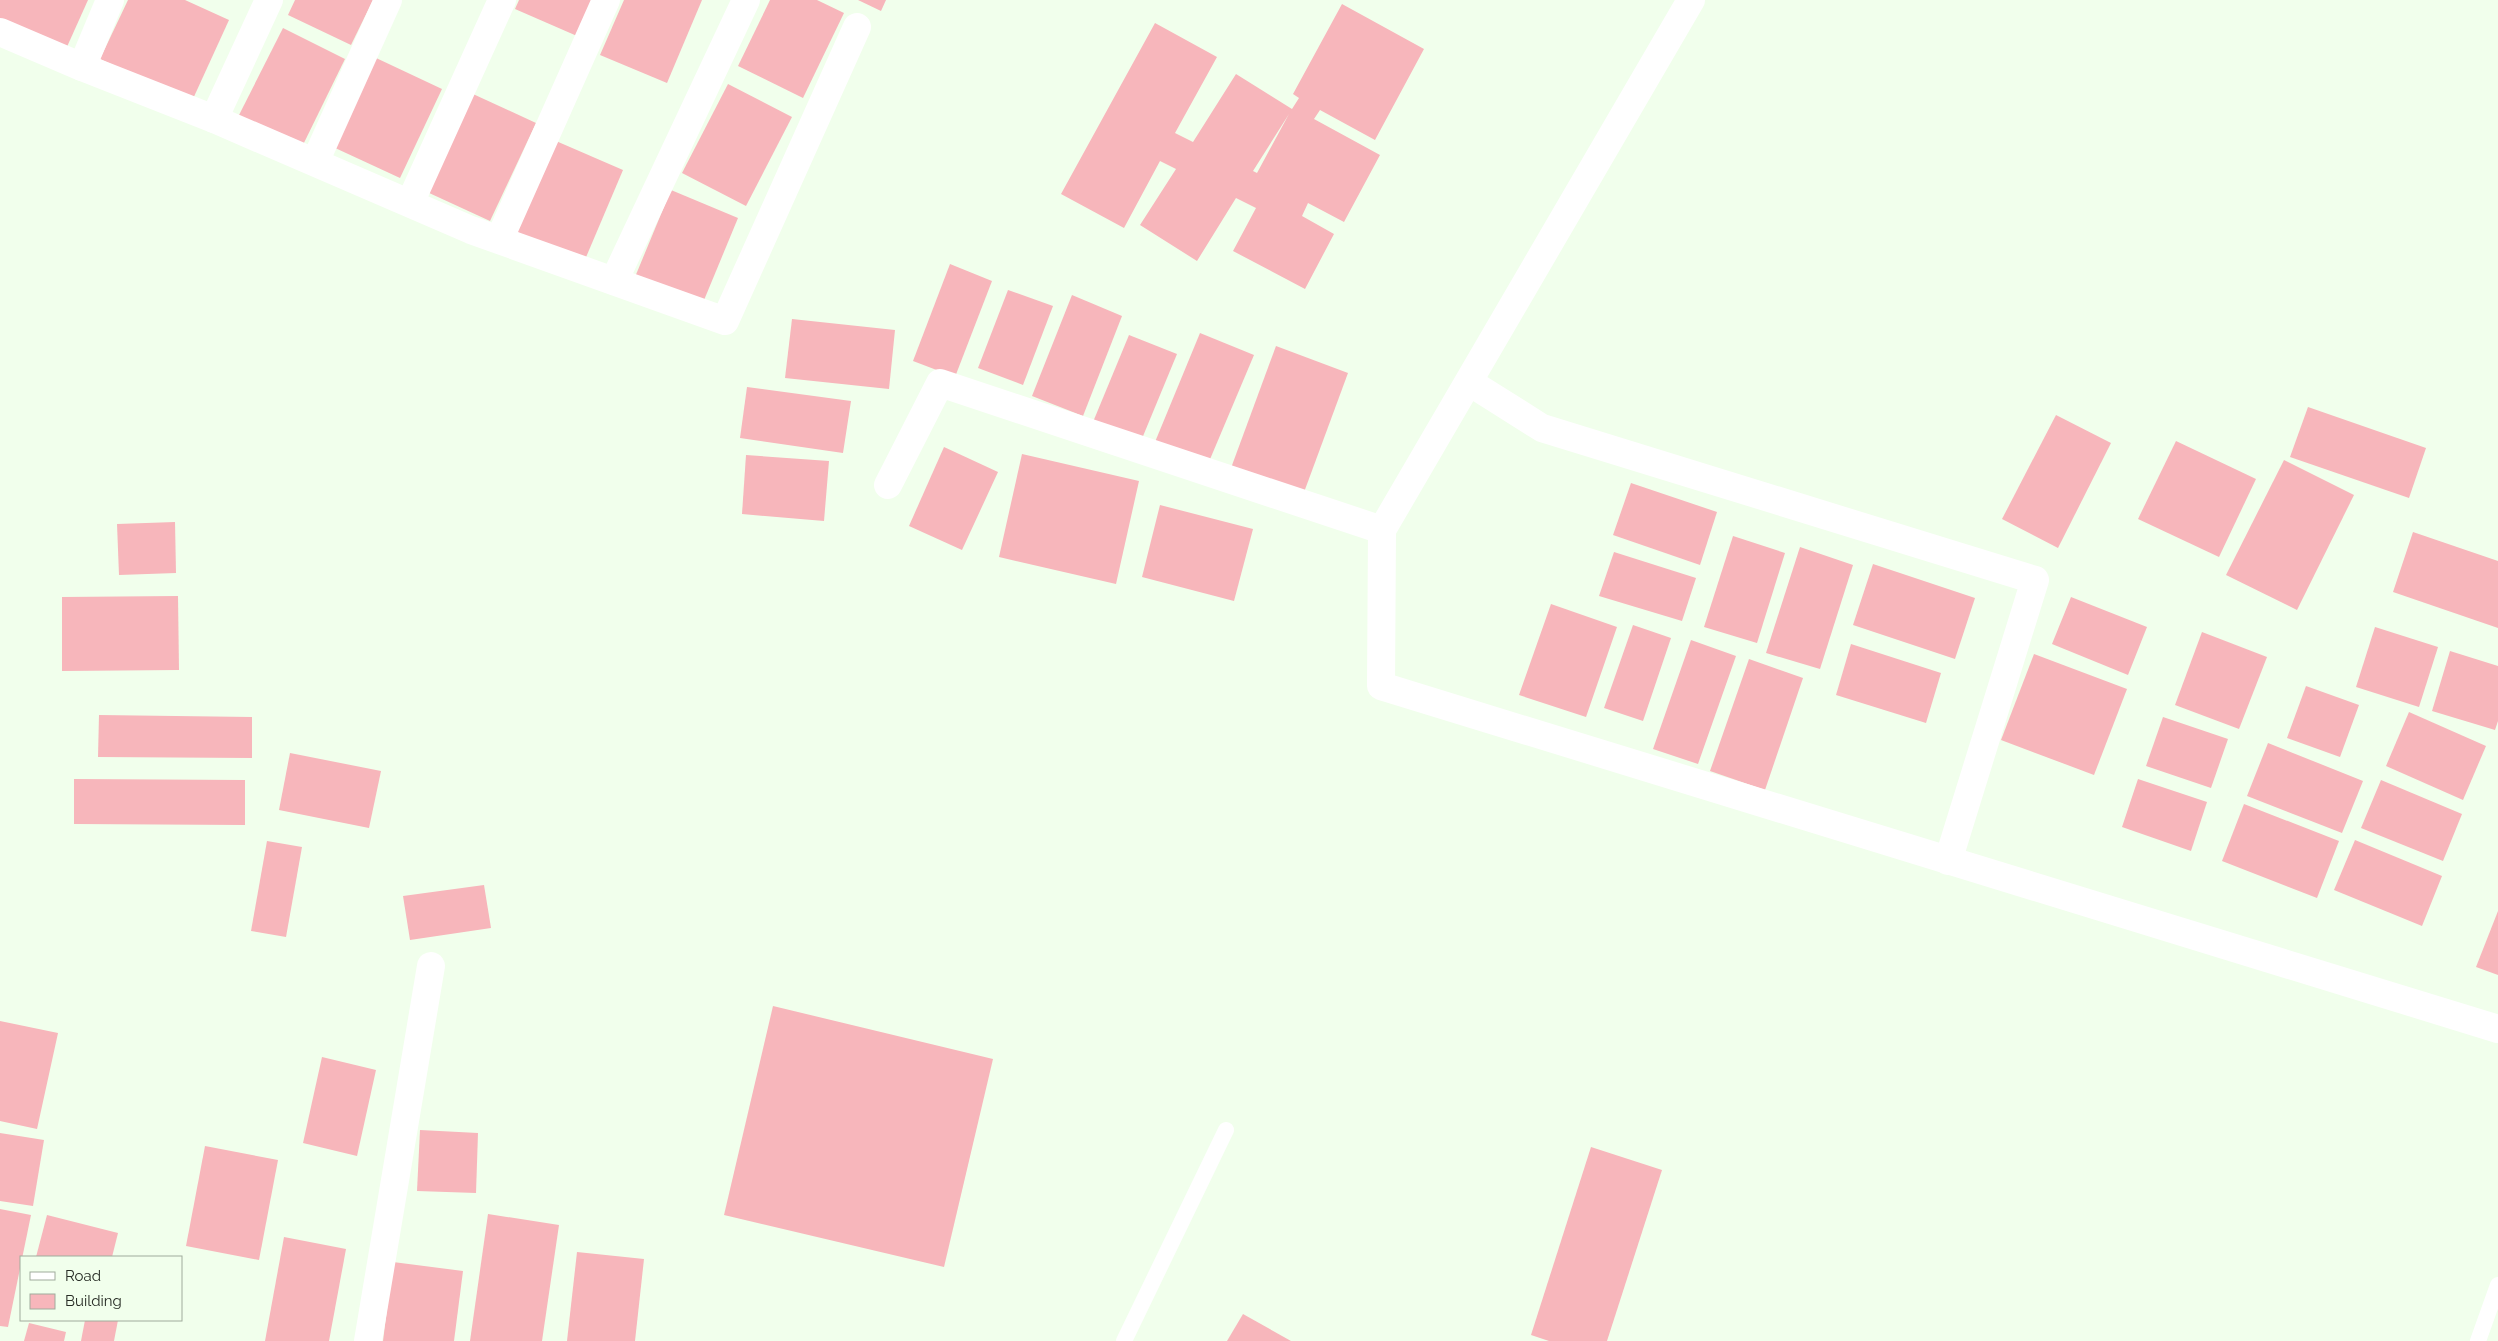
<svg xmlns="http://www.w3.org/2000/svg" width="2498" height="1341" font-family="Raleway,sans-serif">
<rect width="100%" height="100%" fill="#f1ffec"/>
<g fill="#f7b6bb" fill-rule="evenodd">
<path d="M 0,0 L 88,0 L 66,49 L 0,20 Z"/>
<path d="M 128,0 L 185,0 L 229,20 L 192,101 L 100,59 Z"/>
<path d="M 295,0 L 373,0 L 351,45 L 288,15 Z"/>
<path d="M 519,0 L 593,0 L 577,36 L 515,9 Z"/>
<path d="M 624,0 L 702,0 L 667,83 L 600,55 Z"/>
<path d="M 770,0 L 817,0 L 844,13 L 803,98 L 738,66 Z"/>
<path d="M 858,0 L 886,0 L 881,11 Z"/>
<path d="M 1342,4 L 1424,49 L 1375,140 L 1320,110 L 1314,119 L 1380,155 L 1344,222 L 1308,203 L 1302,216 L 1334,234 L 1305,289 L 1233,251 L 1256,208 L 1236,198 L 1197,261 L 1140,225 L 1176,169 L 1160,161 L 1124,228 L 1061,194 L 1155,23 L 1217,57 L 1175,133 L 1193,142 L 1236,74 L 1292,109 L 1299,98 L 1293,94 ZM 1289,114 L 1257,173 L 1253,171 Z"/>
<path d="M 283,28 L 345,59 L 300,151 L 237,119 Z"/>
<path d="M 374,57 L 442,89 L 400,178 L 333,147 Z"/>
<path d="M 728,84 L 792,117 L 746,206 L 682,173 Z"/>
<path d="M 473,94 L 536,123 L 490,221 L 427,192 Z"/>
<path d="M 556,141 L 623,170 L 584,262 L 517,232 Z"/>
<path d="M 671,190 L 738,218 L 702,305 L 635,277 Z"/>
<path d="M 950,264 L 992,281 L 955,377 L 913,361 Z"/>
<path d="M 1008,290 L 1053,306 L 1023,385 L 978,368 Z"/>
<path d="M 1072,295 L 1122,316 L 1083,416 L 1032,396 Z"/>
<path d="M 792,319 L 895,330 L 889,389 L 785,378 Z"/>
<path d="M 1200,333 L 1254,355 L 1208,464 L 1155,442 Z"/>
<path d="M 1129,335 L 1177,354 L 1141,441 L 1093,422 Z"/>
<path d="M 1276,346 L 1348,373 L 1303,495 L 1231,468 Z"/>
<path d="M 747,387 L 851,401 L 843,453 L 740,438 Z"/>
<path d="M 2308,407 L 2426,448 L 2409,498 L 2290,457 Z"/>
<path d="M 2056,415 L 2111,443 L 2058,548 L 2002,519 Z"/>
<path d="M 2176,441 L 2256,479 L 2219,557 L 2138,519 Z"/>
<path d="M 944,447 L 998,472 L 962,550 L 909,526 Z"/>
<path d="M 1022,454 L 1139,481 L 1116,584 L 999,557 Z"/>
<path d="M 746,455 L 829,461 L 824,521 L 742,514 Z"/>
<path d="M 2284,460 L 2354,495 L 2297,610 L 2226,575 Z"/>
<path d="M 1631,483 L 1717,512 L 1700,565 L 1613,535 Z"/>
<path d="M 1160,505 L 1253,529 L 1234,601 L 1142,577 Z"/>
<path d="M 175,522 L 176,573 L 119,575 L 117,524 Z"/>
<path d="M 2413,532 L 2498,561 L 2498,628 L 2393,592 Z"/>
<path d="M 1733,536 L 1785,553 L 1757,643 L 1704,627 Z"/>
<path d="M 1800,547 L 1853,565 L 1820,669 L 1766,653 Z"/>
<path d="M 1614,552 L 1696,578 L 1682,621 L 1599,596 Z"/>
<path d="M 1873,564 L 1975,598 L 1955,659 L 1853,625 Z"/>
<path d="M 178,596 L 179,670 L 62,671 L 62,597 Z"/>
<path d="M 2071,597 L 2147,627 L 2128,675 L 2052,644 Z"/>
<path d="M 1551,604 L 1617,627 L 1586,717 L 1519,695 Z"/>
<path d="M 1633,625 L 1671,638 L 1643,721 L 1604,708 Z"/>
<path d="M 2375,627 L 2438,647 L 2419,707 L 2356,687 Z"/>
<path d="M 2202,632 L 2267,657 L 2239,729 L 2175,705 Z"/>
<path d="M 1691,640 L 1736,656 L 1698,764 L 1653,749 Z"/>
<path d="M 1851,644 L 1941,673 L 1926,723 L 1836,695 Z"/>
<path d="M 2450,651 L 2498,666 L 2498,721 L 2495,730 L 2432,711 Z"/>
<path d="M 2034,654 L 2127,689 L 2094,775 L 2001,740 Z"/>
<path d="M 1749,659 L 1803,678 L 1765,790 L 1710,771 Z"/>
<path d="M 2306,686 L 2359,705 L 2340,757 L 2287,738 Z"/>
<path d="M 2409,712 L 2486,746 L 2463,800 L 2386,766 Z"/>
<path d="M 99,715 L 252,717 L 252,758 L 98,757 Z"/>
<path d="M 2163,717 L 2228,739 L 2211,788 L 2146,766 Z"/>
<path d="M 2268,743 L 2363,781 L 2342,833 L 2247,796 Z"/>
<path d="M 290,753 L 381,771 L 369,828 L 279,810 Z"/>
<path d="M 74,779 L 245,780 L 245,825 L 74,824 Z"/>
<path d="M 2138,779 L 2207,802 L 2191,851 L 2122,827 Z"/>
<path d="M 2381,780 L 2462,814 L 2443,861 L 2361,828 Z"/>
<path d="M 2244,804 L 2339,841 L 2317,898 L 2222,861 Z"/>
<path d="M 2355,840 L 2442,876 L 2422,926 L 2334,890 Z"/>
<path d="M 267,841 L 302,847 L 286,937 L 251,931 Z"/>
<path d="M 484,885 L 491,928 L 410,940 L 403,896 Z"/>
<path d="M 2498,911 L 2498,975 L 2476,967 Z"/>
<path d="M 773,1006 L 993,1059 L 944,1267 L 724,1215 Z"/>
<path d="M 0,1021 L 58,1033 L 37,1129 L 0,1121 Z"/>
<path d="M 322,1057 L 376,1070 L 357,1156 L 303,1143 Z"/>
<path d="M 420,1130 L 478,1133 L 476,1193 L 417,1191 Z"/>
<path d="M 0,1133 L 44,1140 L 33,1206 L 0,1201 Z"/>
<path d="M 205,1146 L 278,1160 L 259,1260 L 186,1246 Z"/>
<path d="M 1591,1147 L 1662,1170 L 1607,1341 L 1549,1341 L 1531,1335 Z"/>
<path d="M 0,1209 L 31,1215 L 8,1327 L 0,1326 Z"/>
<path d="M 488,1214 L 559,1225 L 542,1341 L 470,1341 Z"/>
<path d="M 47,1215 L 118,1233 L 112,1257 L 36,1257 Z"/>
<path d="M 284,1237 L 346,1249 L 329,1341 L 265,1341 Z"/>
<path d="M 577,1252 L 644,1259 L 635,1341 L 567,1341 Z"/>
<path d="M 393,1262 L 463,1271 L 454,1341 L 383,1341 Z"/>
<path d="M 1243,1314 L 1291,1341 L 1227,1341 Z"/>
<path d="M 85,1320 L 118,1320 L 114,1341 L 81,1341 Z"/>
<path d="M 29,1323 L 66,1332 L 64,1341 L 24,1341 Z"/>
</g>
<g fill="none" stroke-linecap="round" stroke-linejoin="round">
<g stroke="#fff" stroke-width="16">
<path d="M 1124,1341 L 1226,1130"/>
<path d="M 2478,1341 L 2498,1285"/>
</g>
<g stroke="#fff" stroke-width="28">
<path d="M 1691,0 L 1382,530 L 1381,686 L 2498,1029"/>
<path d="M 0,32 L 82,67 L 214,119 L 471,230 L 725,321 L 857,27"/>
<path d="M 82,67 L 110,0"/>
<path d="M 214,119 L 269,0"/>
<path d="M 315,162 L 388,0"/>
<path d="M 410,203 L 502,0"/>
<path d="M 500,238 L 606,0"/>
<path d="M 614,281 L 746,0"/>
<path d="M 1469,382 L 1542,428 L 2035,580 L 1948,861"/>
<path d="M 888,485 L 940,383 L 1382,530"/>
<path d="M 368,1341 L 431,966"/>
</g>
</g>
<rect x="20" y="1256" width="162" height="65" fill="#f1ffec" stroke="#a0ab9c"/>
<rect x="30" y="1272" width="25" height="8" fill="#ffffff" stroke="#a0ab9c"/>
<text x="65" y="1281" font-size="15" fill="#272c25">Road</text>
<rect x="30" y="1294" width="25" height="15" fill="#f7b6bb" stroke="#a0ab9c"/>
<text x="65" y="1306" font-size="15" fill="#272c25">Building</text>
</svg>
